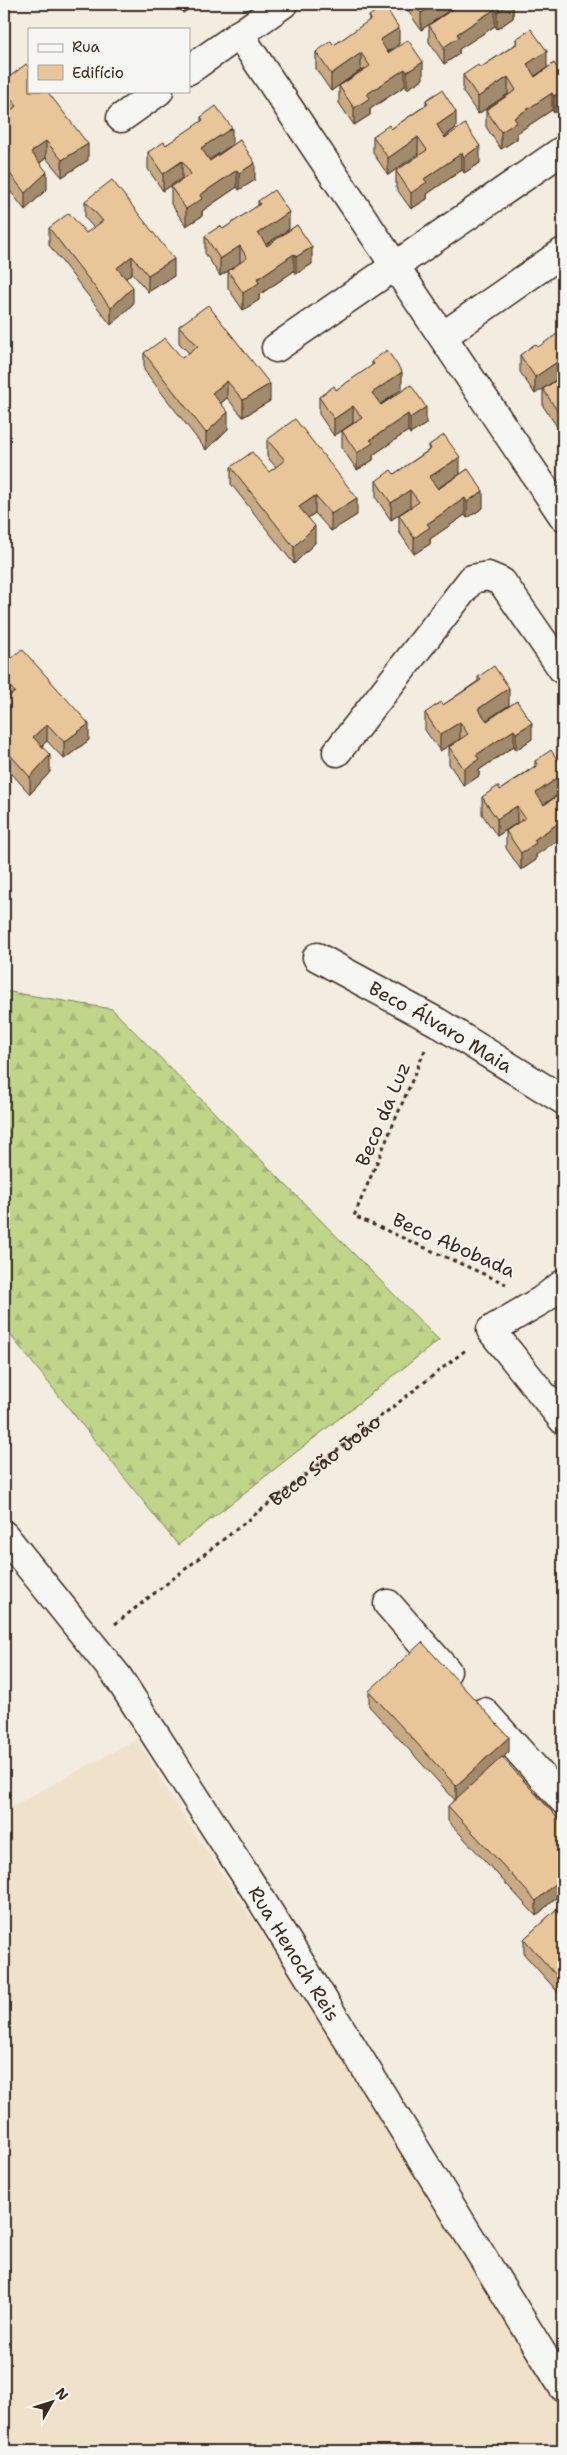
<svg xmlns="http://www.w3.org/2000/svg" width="567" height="2455" font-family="'Shantell Sans',sans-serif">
<defs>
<pattern id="forest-firs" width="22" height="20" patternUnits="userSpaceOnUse" patternTransform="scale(1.25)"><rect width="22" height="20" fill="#bfd58a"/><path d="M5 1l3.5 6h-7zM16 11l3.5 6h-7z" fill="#a5b777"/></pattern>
</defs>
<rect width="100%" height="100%" fill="#f3ece0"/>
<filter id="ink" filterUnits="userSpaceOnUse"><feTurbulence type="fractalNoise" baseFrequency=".02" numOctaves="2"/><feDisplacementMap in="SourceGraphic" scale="10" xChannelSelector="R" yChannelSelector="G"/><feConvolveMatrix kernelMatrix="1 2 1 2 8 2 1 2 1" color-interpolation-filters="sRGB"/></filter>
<g filter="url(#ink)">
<path fill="#f0e1cb" d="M 137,1739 L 172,1799 L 308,2001 L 563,2415 L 563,2451 L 4,2451 L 4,1811 Z"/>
<path fill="url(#forest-firs)" stroke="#7d8054" d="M 4,991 L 112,1009 L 439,1340 L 178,1545 L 4,1327 Z"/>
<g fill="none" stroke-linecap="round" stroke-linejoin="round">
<defs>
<g id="street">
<path d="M 239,34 L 563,516"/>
<path d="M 189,70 L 283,4"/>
<path d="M 121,118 L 159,91"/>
<path d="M 443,336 L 563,252"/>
<path d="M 276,348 L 563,150"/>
<path d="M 337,752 L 472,579 L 488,576 L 502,582 L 563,670"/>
<path id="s2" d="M 317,957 L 437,1022 L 563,1100"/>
<path d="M 563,1284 L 542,1300 L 491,1330 L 563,1420"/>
<path id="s3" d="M 4,1535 L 118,1677 L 257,1893 L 563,2387"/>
<path d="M 388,1604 L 447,1671"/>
<path d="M 484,1712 L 563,1800"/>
</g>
</defs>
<use href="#street" stroke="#3b2a1e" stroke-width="31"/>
<g stroke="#3b2a1e" stroke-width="3" stroke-dasharray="4 4" stroke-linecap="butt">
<path d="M 425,1050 L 354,1216 L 506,1284"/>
<path id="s1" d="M 115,1624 L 467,1349"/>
</g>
<use href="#street" stroke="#f6f6f2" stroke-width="28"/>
</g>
<g fill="#c8aa84" stroke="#3b2a1e">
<path d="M 178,4 L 197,4 L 183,13 Z"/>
<path d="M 406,4 L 513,4 L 513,18 L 497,29 L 495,26 L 459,49 L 459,54 L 444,64 L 429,42 L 429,25 L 451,10 L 451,9 L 421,30 L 406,8 Z"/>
<path d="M 369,16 L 399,44 L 388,52 L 423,79 L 407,89 L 405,86 L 370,109 L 370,115 L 354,125 L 339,103 L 339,86 L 362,71 L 361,70 L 331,91 L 316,69 L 316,52 L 334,45 L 369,21 Z"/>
<path d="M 516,39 L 547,68 L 535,76 L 535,77 L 554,63 L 554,113 L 552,110 L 517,133 L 517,139 L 501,149 L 486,127 L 486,110 L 509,95 L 508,94 L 478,114 L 463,92 L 463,75 L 480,68 L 516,44 Z"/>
<path d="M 4,81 L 88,160 L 62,177 L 46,158 L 40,163 L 47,189 L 25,210 L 4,183 L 4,115 L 7,112 L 4,108 Z"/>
<path d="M 426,100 L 456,128 L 445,137 L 480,163 L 464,173 L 462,170 L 427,194 L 427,199 L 411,209 L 396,188 L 396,171 L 419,155 L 418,154 L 388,175 L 373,153 L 373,136 L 391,129 L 426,105 Z"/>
<path d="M 201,117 L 232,145 L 209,160 L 210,161 L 240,140 L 255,180 L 239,190 L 237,187 L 202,211 L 202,216 L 186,226 L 171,204 L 171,187 L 183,179 L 182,178 L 163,191 L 148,169 L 148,152 L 166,145 L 201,122 Z"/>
<path d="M 85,201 L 174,276 L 148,292 L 132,273 L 126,278 L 133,304 L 111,325 L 49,245 L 49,228 L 86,233 L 94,228 L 85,218 Z"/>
<path d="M 258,201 L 289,229 L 266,245 L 267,246 L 297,225 L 312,264 L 296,274 L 294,271 L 259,295 L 259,300 L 243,310 L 228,288 L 228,271 L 240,263 L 220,276 L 205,253 L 205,236 L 223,229 L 258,206 Z"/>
<path d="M 179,326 L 270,401 L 243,417 L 227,398 L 221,403 L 228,429 L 206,450 L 144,370 L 144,353 L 182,358 L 189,353 L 179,343 Z"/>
<path d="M 538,347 L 535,394 L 520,372 L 520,355 Z"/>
<path d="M 372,361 L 402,389 L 380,405 L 381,405 L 411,385 L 426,424 L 410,434 L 408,431 L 373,455 L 373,460 L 357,470 L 342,448 L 342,431 L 354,423 L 353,423 L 334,436 L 319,414 L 319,397 L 336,390 L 372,366 Z"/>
<path d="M 563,376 L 563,425 L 558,428 L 543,406 L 543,389 Z"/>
<path d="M 267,440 L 357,515 L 331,531 L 315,513 L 308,518 L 315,543 L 294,564 L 231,484 L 231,467 L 269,472 L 276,467 L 267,457 Z"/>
<path d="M 429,445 L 460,474 L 437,489 L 438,489 L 468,469 L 483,508 L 467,518 L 465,515 L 430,539 L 430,544 L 414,554 L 399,532 L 399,515 L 411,508 L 410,507 L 391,520 L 376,498 L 376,481 L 394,474 L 429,450 Z"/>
<path d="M 4,665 L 89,740 L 64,759 L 47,741 L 42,746 L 50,772 L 30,794 L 4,765 L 4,700 L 6,699 L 4,697 Z"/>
<path d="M 478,677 L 509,705 L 486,720 L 487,721 L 517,701 L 532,739 L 516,750 L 514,746 L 479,770 L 479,776 L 464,786 L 449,764 L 449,747 L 460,739 L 440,751 L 425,730 L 425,713 L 443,705 L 478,681 Z"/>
<path d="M 535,761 L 563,769 L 563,791 L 544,805 L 536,855 L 536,860 L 521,870 L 506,848 L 506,831 L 517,823 L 497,836 L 482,814 L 482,797 L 500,790 L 535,766 Z"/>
<path d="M 369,1691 L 509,1752 L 502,1758 L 563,1824 L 563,1891 L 536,1916 L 448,1821 L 448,1806 L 455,1800 L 369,1706 Z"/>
<path d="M 563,1903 L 563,1998 L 524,1954 L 524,1939 Z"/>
</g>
<g fill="#a28b6c" stroke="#3b2a1e">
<path d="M 183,4 L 197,4 L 183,13 Z"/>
<path d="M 435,4 L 451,4 L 451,9 L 421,30 L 421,13 Z"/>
<path d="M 509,4 L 513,4 L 513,18 L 497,29 L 497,12 Z"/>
<path d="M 495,9 L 495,26 L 459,49 L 459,54 L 444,64 L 444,47 L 457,34 Z"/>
<path d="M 399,28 L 399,44 L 380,57 L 380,40 Z"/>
<path d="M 547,51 L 547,68 L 527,81 L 527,64 Z"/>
<path d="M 361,53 L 361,70 L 331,91 L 331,74 Z"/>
<path d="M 423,62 L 423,79 L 407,89 L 407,72 Z"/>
<path d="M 405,69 L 405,86 L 370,109 L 370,115 L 354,125 L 354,108 L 367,94 Z"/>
<path d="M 508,77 L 508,94 L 478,114 L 478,97 Z"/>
<path d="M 563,90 L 563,107 L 554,113 L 554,96 Z"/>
<path d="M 552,93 L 552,110 L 517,133 L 517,139 L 501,149 L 501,132 L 514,118 Z"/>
<path d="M 456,112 L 456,128 L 437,142 L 437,125 Z"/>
<path d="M 232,128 L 232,145 L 201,165 L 201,148 Z"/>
<path d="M 418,137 L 418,154 L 388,175 L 388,158 Z"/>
<path d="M 46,141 L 46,158 L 31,169 L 31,152 Z"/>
<path d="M 88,144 L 88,160 L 62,177 L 62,160 Z"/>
<path d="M 480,146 L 480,163 L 464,173 L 464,157 Z"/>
<path d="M 462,153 L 462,170 L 427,194 L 427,199 L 411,209 L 411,193 L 424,179 Z"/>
<path d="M 182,161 L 182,178 L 163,191 L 163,174 Z"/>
<path d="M 255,163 L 255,180 L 239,190 L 239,173 Z"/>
<path d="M 237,170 L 237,187 L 202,211 L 202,216 L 186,226 L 186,209 L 200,195 Z"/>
<path d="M 47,172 L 47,189 L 25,210 L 25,193 Z"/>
<path d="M 289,212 L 289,229 L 258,250 L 258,233 Z"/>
<path d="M 240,246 L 240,263 L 220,276 L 220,259 Z"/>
<path d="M 312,247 L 312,264 L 296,274 L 296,257 Z"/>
<path d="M 294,254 L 294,271 L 259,295 L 259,300 L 243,310 L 243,293 L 257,279 Z"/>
<path d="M 132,256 L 132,273 L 117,285 L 117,268 Z"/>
<path d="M 174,259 L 174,276 L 148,292 L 148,275 Z"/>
<path d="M 133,287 L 133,304 L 111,325 L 111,308 Z"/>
<path d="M 563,358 L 563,375 L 535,394 L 535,377 Z"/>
<path d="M 402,372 L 402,389 L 372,410 L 372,393 Z"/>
<path d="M 227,381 L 227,398 L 212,410 L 212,393 Z"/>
<path d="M 270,384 L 270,401 L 243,417 L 243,400 Z"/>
<path d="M 353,406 L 353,423 L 334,436 L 334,419 Z"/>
<path d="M 426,407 L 426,424 L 410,434 L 410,418 Z"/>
<path d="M 563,408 L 563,425 L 558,428 L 558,412 Z"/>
<path d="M 228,412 L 228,429 L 206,450 L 206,433 Z"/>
<path d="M 408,414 L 408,431 L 373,455 L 373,460 L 357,470 L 357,453 L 370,440 Z"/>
<path d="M 460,457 L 460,474 L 429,494 L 429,477 Z"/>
<path d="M 410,490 L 410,507 L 391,520 L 391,503 Z"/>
<path d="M 483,491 L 483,508 L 467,518 L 467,502 Z"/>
<path d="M 315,496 L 315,513 L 299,524 L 299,507 Z"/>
<path d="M 357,498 L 357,515 L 331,531 L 331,514 Z"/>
<path d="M 465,498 L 465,515 L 430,539 L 430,544 L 414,554 L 414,538 L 427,524 Z"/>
<path d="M 315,526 L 315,543 L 294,564 L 294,547 Z"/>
<path d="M 509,688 L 509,705 L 478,726 L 478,709 Z"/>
<path d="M 460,722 L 460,739 L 440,751 L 440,735 Z"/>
<path d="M 532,723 L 532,739 L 516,750 L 516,733 Z"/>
<path d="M 47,724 L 47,741 L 33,754 L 33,737 Z"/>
<path d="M 89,724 L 89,740 L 64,759 L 64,742 Z"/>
<path d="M 514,730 L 514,746 L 479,770 L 479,776 L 464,786 L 464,769 L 476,755 Z"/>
<path d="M 50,755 L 50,772 L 30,794 L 30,777 Z"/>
<path d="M 563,774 L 563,791 L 536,810 L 536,793 Z"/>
<path d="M 517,806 L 517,823 L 497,836 L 497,819 Z"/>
<path d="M 563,820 L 563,837 L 536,855 L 536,860 L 521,870 L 521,853 L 534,840 Z"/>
<path d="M 509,1737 L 509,1752 L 456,1801 L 456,1786 Z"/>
<path d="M 563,1876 L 563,1891 L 536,1916 L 536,1901 Z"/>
</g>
<g fill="#e8c69a" stroke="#3b2a1e">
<path d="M 414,4 L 435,4 L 421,13 Z"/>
<path d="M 459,4 L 509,4 L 497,12 L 495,9 L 457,34 L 459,37 L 444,47 L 429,25 L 459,5 Z"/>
<path d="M 384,5 L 399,28 L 380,40 L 388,53 L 408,40 L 423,62 L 407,72 L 405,69 L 367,94 L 370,98 L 354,108 L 339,86 L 370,66 L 361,53 L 331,74 L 316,52 L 331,41 L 334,45 L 371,19 L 369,16 Z"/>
<path d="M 531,29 L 547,51 L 527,64 L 535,77 L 554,63 L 563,77 L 563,90 L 554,96 L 552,93 L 514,118 L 517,122 L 501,132 L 486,110 L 516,90 L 508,77 L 478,97 L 463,75 L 478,65 L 480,68 L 518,43 L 516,39 Z"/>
<path d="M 26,64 L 29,68 L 29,91 L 47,91 L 88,144 L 62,160 L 46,141 L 31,152 L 47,172 L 25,193 L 4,166 L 4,115 L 17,106 L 4,91 L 4,81 Z"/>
<path d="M 442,90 L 456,112 L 437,125 L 445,138 L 465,124 L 480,146 L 464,157 L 462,153 L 424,179 L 427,182 L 411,193 L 396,171 L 427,150 L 418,137 L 388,158 L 373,136 L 389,125 L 391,129 L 428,104 L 426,100 Z"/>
<path d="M 216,106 L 232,128 L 201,148 L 210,161 L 240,140 L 255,163 L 239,173 L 237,170 L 200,195 L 202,199 L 186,209 L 171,187 L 191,174 L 182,161 L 163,174 L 148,152 L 164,142 L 166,145 L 203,120 L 201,117 Z"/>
<path d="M 112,180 L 174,259 L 148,275 L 132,256 L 117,268 L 133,287 L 111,308 L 49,228 L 69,213 L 86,233 L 103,221 L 85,201 Z"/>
<path d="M 274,190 L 289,212 L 258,233 L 267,246 L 297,225 L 312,247 L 296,257 L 294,254 L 257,279 L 259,283 L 243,293 L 228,271 L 247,258 L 240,246 L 220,259 L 205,236 L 220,226 L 223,229 L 260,204 L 258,201 Z"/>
<path d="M 208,305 L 270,384 L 243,400 L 227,381 L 212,393 L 228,412 L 206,433 L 144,353 L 165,338 L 182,358 L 198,346 L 179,326 Z"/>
<path d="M 563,330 L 563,358 L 535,377 L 520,355 L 535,344 L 538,347 Z"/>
<path d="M 387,350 L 402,372 L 372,393 L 381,405 L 411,385 L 426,407 L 410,418 L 408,414 L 370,440 L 373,443 L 357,453 L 342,431 L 362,418 L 353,406 L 334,419 L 319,397 L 334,386 L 336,390 L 374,364 L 372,361 Z"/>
<path d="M 563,376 L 563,408 L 558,412 L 543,389 Z"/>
<path d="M 295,419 L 357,498 L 331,514 L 315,496 L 299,507 L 315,526 L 294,547 L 231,467 L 252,452 L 269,472 L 285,460 L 267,440 Z"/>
<path d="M 444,435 L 460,457 L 429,477 L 438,489 L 468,469 L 483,491 L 467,502 L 465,498 L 427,524 L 430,527 L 414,538 L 399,515 L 419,502 L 410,490 L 391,503 L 376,481 L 391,470 L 394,474 L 431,449 L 429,445 Z"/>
<path d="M 22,649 L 89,724 L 64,742 L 47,724 L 33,737 L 50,755 L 30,777 L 4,748 L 4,700 L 15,692 L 4,680 L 4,665 Z"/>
<path d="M 494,666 L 509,688 L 478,709 L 487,721 L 517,701 L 532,723 L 516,733 L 514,730 L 476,755 L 479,759 L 464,769 L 449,747 L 468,734 L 460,722 L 440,735 L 425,713 L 441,702 L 443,705 L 481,680 L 478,677 Z"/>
<path d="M 551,750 L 563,769 L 563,774 L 536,793 L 544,805 L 563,792 L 563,820 L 534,840 L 536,843 L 521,853 L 506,831 L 525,818 L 517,806 L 497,819 L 482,797 L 498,786 L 500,790 L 538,765 L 535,761 Z"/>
<path d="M 422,1642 L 509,1737 L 456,1786 L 369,1691 Z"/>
<path d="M 502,1757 L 563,1824 L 563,1876 L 536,1901 L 448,1806 Z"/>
<path d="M 563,1903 L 563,1983 L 524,1939 Z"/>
</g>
</g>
<g text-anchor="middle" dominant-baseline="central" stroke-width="4" stroke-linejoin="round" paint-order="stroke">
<g font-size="19" fill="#3b2a1e" stroke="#f6f6f2">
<text stroke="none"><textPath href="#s2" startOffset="142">Beco Álvaro Maia</textPath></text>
<text transform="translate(383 1114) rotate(-67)">Beco da Luz</text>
<text transform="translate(454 1245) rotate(24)">Beco Abobada</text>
<text stroke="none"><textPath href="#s1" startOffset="266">Beco São João</textPath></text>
<text stroke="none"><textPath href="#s3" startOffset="510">Rua Henoch Reis</textPath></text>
</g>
</g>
<rect width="567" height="2455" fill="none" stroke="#f6f6f2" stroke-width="20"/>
<rect x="10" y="10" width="547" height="2435" fill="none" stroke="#3b2a1e" stroke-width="2" filter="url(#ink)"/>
<rect x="28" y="28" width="162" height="65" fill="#f6f6f2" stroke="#aba49d"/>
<rect x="38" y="44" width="25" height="8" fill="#f6f6f2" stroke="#aba49d"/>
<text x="72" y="52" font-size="15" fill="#3b2a1e">Rua</text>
<rect x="38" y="65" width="25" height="15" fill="#e8c69a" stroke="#aba49d"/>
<text x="72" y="78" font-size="15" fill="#3b2a1e">Edifício</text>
<g transform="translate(52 2402) rotate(51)" stroke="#f6f6f2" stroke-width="4" paint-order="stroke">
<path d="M0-4L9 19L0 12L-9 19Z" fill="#3b2a1e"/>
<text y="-8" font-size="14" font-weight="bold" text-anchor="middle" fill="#3b2a1e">N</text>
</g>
</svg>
